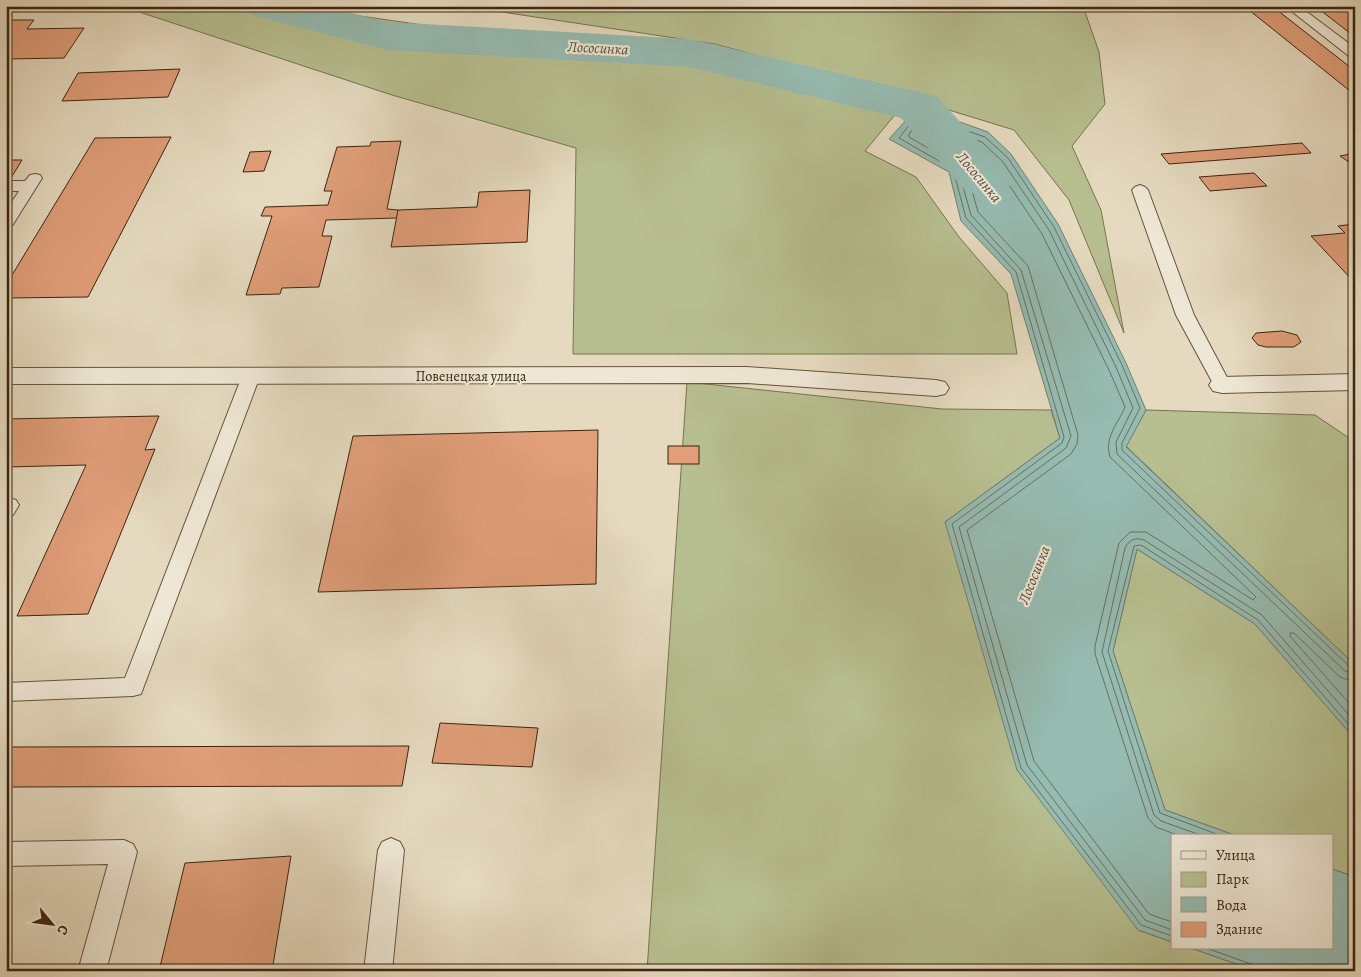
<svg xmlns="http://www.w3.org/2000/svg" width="1361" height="977" font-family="Alegreya,serif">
<rect width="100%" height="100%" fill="#e5dabf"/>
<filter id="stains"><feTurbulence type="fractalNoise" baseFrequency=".004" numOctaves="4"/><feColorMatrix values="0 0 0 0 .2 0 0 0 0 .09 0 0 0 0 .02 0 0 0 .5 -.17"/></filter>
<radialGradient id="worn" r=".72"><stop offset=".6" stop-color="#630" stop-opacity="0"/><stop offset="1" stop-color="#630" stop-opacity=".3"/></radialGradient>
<g fill="#b7bf90" stroke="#797250">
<path d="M 121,6 L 290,6 L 682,62 L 898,111 L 865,151 L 916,177 L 959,237 L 1007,293 L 1017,354 L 573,354 L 576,148 L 392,95 Z"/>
<path d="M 462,6 L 1083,6 L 1099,52 L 1105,104 L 1072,146 L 1101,210 L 1124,333 L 1069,200 L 1014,130 L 887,91 L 715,44 Z"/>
<path d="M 687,382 L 942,409 L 1051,410 L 1060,438 L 945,522 L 1138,930 L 1172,942 L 1172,948 L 1191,948 L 1256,971 L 647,971 Z"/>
<path d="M 1146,410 L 1315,415 L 1355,442 L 1355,665 L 1126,446 Z"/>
<path d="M 1137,549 L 1255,624 L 1355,739 L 1355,877 L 1332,869 L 1332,836 L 1237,836 L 1165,810 L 1113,651 Z"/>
</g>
<g fill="#96bbb1" stroke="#727f71">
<path d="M 918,107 L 988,132 L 1011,154 L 1058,224 L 1126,363 L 1146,410 L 1126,447 L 1355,665 L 1355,739 L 1255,624 L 1137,549 L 1113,651 L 1165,810 L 1237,836 L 1172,836 L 1172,942 L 1138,930 L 1017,770 L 945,522 L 1060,438 L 1011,274 L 961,221 L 949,172 L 889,139 Z"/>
<path d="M 1332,869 L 1355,877 L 1355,971 L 1256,971 L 1191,948 L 1332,948 Z"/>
</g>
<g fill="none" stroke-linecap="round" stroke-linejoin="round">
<g stroke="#687060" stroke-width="1">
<path d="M 1355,682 L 1340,677 L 1294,633 L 1290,633 L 1290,636 L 1355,710"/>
<path d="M 1203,836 L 1161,821 L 1154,815 L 1102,652 L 1125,548 C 1129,540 1135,537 1144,540 L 1262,615 L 1355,722"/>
<path d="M 1222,836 L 1160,813 L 1108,651 L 1134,546 L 1141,545 L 1258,620 L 1355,732"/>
<path d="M 1172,922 L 1149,914 L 1034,761 L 967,530 L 1071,454 L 1077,444 L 1078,435 L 1028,266 L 978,212 L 964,162 L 958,156 L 921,135 L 920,133 L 923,130 L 978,149 L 997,167 L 1042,234 L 1109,370 L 1125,407 C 1118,424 1104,437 1110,457 L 1256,597 L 1253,600 L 1146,532 L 1130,532 L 1119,543 L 1095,646 L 1095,654 L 1148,818 L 1156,827 L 1180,836"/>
<path d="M 1172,930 L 1145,920 L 1027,765 L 959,527 L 1066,448 L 1071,436 L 1021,270 L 971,215 L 957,165 L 909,137 L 909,134 L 920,121 L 982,142 L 1003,162 L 1049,230 L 1116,367 L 1133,408 L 1116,442 L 1117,454 L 1345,671 L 1355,674"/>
<path d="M 1172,936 L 1141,925 L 1021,768 L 952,524 L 1062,443 L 1064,437 L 1016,272 L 966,218 L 953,169 L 899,138 L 918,114 L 985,137 L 1008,158 L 1054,227 L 1122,365 L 1140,408 L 1122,443 L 1122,450 L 1349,666 L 1355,668"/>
<path d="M 1206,948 L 1251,964 L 1254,971"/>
</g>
<path fill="#96bbb1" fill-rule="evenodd" d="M 245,6 L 322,6 L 388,22 L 690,39 L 936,96 L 1005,170 L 1013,181 L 1005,192 L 986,197 L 967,192 L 901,118 L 690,67 L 388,50 L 252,15 Z"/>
</g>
<g fill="#e09e79" stroke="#3b2510">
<path d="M 1244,6 L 1272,6 L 1355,71 L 1355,95 Z"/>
<path d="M 1315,6 L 1348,6 L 1355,11 L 1355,37 Z"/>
<path d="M 6,20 L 34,20 L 27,29 L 84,28 L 64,58 L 6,59 Z"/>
<path d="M 180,69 L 168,97 L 62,101 L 78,73 Z"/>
<path d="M 171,137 L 88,297 L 6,298 L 6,285 L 95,138 Z"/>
<path d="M 401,141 L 387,209 L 398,210 L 397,218 L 326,220 L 322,236 L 332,236 L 319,287 L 282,288 L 280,294 L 246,295 L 272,216 L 261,216 L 265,207 L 328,205 L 332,191 L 324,191 L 337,147 L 370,146 L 371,142 Z"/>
<path d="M 1302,143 L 1311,153 L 1169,164 L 1161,154 Z"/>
<path d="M 271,151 L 264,171 L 243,172 L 250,152 Z"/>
<path d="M 1355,153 L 1355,166 L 1340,156 Z"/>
<path d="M 6,160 L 22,160 L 11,178 L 6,178 Z"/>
<path d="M 1254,173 L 1267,186 L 1210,191 L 1199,177 Z"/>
<path d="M 530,190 L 527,242 L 391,247 L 398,210 L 477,207 L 479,192 Z"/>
<path d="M 1355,224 L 1355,283 L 1311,236 L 1345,233 L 1338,226 Z"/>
<path d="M 1282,331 L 1297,335 L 1301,342 L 1294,347 L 1266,347 L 1258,345 L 1252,338 L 1256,333 Z"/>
<path d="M 159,416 L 145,450 L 155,449 L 88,614 L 17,616 L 86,465 L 6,467 L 6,419 Z"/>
<path d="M 598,430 L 596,584 L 318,592 L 353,436 Z"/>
<rect x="668" y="446" width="31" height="18"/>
<path d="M 440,723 L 538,728 L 532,767 L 432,763 Z"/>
<path d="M 409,746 L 402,786 L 6,787 L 6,747 Z"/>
<path d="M 291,856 L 272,971 L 159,971 L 185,863 Z"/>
</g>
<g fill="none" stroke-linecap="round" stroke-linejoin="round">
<defs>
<g id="lane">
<path d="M 1285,6 L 1299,6 L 1355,48 L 1355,58 L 1350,57 Z"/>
<path d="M 35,174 L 40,175 L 42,178 L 12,226 L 6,228 L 6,211 L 19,191 L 6,191 L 6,181 L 25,181 L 30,175 Z"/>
<path d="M 1140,185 L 1145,187 L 1148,190 L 1194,315 L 1231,385 L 1228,389 L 1222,391 L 1216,389 L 1176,315 L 1132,190 L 1135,187 Z"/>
<path d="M 251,370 L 257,372 L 260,376 L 141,694 L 133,696 L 6,701 L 6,683 L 125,678 L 242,376 L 245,372 Z"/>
<path d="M 9,498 L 16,500 L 19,505 L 13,515 L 6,517 L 6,499 Z"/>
<path d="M 391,838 L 400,842 L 404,850 L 392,971 L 364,971 L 378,850 L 382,842 Z"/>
<path d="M 124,840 L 133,844 L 137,852 L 106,971 L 78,971 L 108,864 L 6,866 L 6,842 Z"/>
</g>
<g id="street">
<path d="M 747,367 L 936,380 L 945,382 L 949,388 L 945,394 L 936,396 L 747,383 L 6,384 L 6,368 Z"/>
<path d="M 1355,374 L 1355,390 L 1222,393 L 1213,391 L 1209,385 L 1213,379 L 1222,377 Z"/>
</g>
</defs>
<use href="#lane" stroke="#66523c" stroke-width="2"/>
<use href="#street" stroke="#66523c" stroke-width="2"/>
<use href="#lane" fill="#eee7d5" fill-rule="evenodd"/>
<use href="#street" fill="#eee7d5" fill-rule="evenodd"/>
</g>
<g text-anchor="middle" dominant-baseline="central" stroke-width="4.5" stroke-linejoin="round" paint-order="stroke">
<g font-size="14" fill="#3b2510" stroke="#eee7d5">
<text x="471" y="376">Повенецкая улица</text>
</g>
<g font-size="15" font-style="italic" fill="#524a38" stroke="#eee7d5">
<text transform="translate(598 48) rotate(3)">Лососинка</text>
<text transform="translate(979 177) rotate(50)">Лососинка</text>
<text transform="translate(1034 575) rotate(-68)">Лососинка</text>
</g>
</g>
<rect width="1361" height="977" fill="none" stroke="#e5dabf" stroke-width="25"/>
<rect x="8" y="8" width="1346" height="962" fill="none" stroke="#3b2510" stroke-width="2.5"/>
<rect x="12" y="12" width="1336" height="952" fill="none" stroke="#3b2510"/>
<rect x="1171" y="834" width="162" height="115" fill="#eee7d5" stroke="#a69986"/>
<rect x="1181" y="851" width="25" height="8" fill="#eee7d5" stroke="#a69986"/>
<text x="1216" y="860" font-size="15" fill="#3b2510">Улица</text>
<rect x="1181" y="872" width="25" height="15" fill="#b7bf90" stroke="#a69986"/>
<text x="1216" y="884" font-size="15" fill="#3b2510">Парк</text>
<rect x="1181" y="897" width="25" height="15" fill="#96bbb1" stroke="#a69986"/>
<text x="1216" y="910" font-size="15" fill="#3b2510">Вода</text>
<rect x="1181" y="922" width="25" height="15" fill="#e09e79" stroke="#a69986"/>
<text x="1216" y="934" font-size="15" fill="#3b2510">Здание</text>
<g transform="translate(52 924) rotate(119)" stroke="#eee7d5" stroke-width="4" paint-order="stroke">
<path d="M0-4L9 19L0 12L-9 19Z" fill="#3b2510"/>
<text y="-8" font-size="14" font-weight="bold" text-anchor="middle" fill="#3b2510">С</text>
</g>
<rect width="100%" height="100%" filter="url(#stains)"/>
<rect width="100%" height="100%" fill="url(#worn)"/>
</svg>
